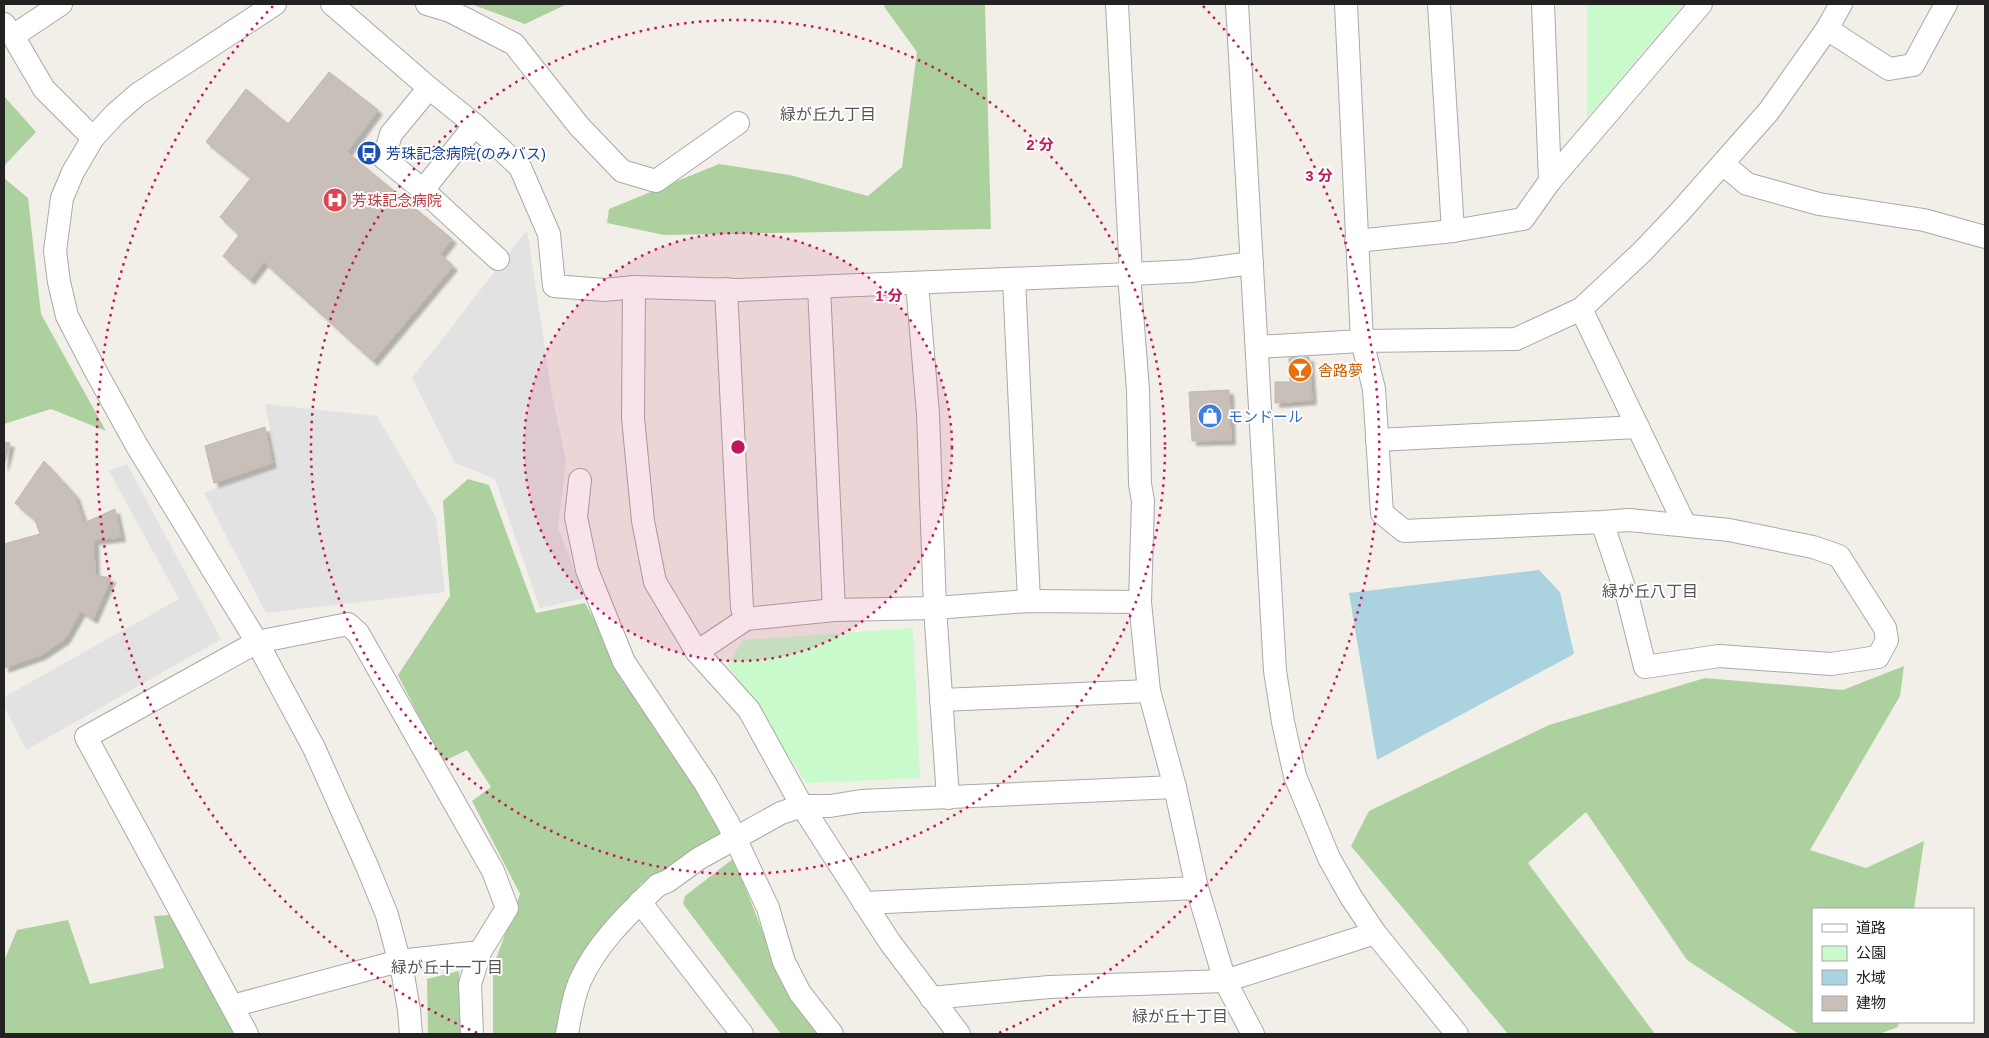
<svg xmlns="http://www.w3.org/2000/svg" width="1989" height="1038" font-family="Helvetica,'Noto Sans JP',sans-serif">
<defs>
<filter id="shadow"><feDropShadow dx="4.5" dy="4.5" stdDeviation="1" flood-color="#0004"/></filter>
</defs>
<rect width="100%" height="100%" fill="#f2efe9"/>
<g fill="#add19e">
<path d="M 471,4 L 567,4 L 525,24 Z"/>
<path d="M 884,4 L 985,4 L 991,229 L 664,235 L 607,223 L 609,209 L 719,164 L 790,175 L 868,196 L 902,167 L 917,52 L 885,8 Z"/>
<path d="M 4,96 L 36,132 L 4,166 Z"/>
<path d="M 4,178 L 28,198 L 41,314 L 106,431 L 51,409 L 4,424 Z"/>
<path d="M 468,479 L 489,485 L 536,613 L 585,603 L 616,659 L 728,835 L 642,883 L 591,941 L 564,1034 L 493,1034 L 493,967 L 520,894 L 472,801 L 491,787 L 467,750 L 442,762 L 398,675 L 450,596 L 443,501 Z"/>
<path d="M 1904,666 L 1900,696 L 1810,850 L 1866,868 L 1924,841 L 1914,909 L 1813,909 L 1813,1022 L 1899,1022 L 1898,1027 L 1879,1034 L 1799,1034 L 1687,960 L 1586,812 L 1528,863 L 1655,1034 L 1508,1034 L 1351,846 L 1369,811 L 1549,725 L 1705,678 L 1843,690 Z"/>
<path d="M 734,858 L 777,969 L 826,1034 L 781,1034 L 683,904 L 685,896 Z"/>
<path d="M 172,915 L 239,1034 L 4,1034 L 4,961 L 17,930 L 68,920 L 90,984 L 164,968 L 154,916 Z"/>
<path d="M 459,971 L 462,1034 L 428,1034 L 427,979 Z"/>
</g>
<g fill="#c8facc">
<path d="M 1587,4 L 1684,4 L 1587,118 Z"/>
<path d="M 913,628 L 920,778 L 806,783 L 728,665 L 743,640 Z"/>
</g>
<g fill="#e2e2e2">
<path d="M 527,230 L 552,395 L 566,460 L 558,528 L 585,598 L 540,608 L 495,479 L 455,463 L 412,378 Z"/>
<path d="M 265,404 L 377,416 L 436,517 L 445,592 L 266,613 L 204,493 L 278,466 Z"/>
<path d="M 127,464 L 221,639 L 26,750 L 4,706 L 4,697 L 179,599 L 109,471 Z"/>
</g>
<path fill="#aad3df" d="M 1539,570 L 1560,592 L 1574,654 L 1377,760 L 1349,593 Z"/>
<g fill="#c7bfb8" stroke="#c4b6ab" filter="url(#shadow)">
<path d="M 329,72 L 378,110 L 347,152 L 452,239 L 440,254 L 453,266 L 373,361 L 264,262 L 250,280 L 223,256 L 239,235 L 220,217 L 251,178 L 206,142 L 246,89 L 288,124 Z"/>
<path d="M 1309,357 L 1312,400 L 1275,403 L 1275,382 L 1290,382 L 1289,358 Z"/>
<path d="M 1229,390 L 1231,440 L 1192,441 L 1189,392 Z"/>
<path d="M 265,427 L 272,463 L 214,483 L 205,446 Z"/>
<path d="M 4,442 L 10,443 L 4,466 Z"/>
<path d="M 44,461 L 75,495 L 84,523 L 115,509 L 121,537 L 94,540 L 95,575 L 111,578 L 93,619 L 81,611 L 65,639 L 41,655 L 4,668 L 4,544 L 40,534 L 35,520 L 15,503 Z"/>
</g>
<g fill="none" stroke-linecap="round" stroke-linejoin="round">
<defs>
<g id="minor">
<path d="M 275,4 L 138,94 L 115,114 L 93,138 L 73,172 L 62,198 L 55,251 L 59,282 L 67,316 L 95,370 L 137,446 L 257,642 L 314,748 L 367,866 L 387,915 L 403,975 L 409,1010 L 411,1034"/>
<path d="M 332,4 L 429,88 L 475,125 L 520,167 L 549,234 L 554,286 L 604,290 L 634,287 L 739,290 L 1131,274 L 1191,271 L 1252,263"/>
<path d="M 427,4 L 450,11 L 514,44 L 579,126 L 622,171 L 656,181 L 738,123"/>
<path d="M 1117,4 L 1131,274 L 1130,287 L 1138,390 L 1140,484 L 1143,501 L 1140,602 L 1149,691 L 1175,787 L 1197,888 L 1225,981 L 1253,1034"/>
<path d="M 1237,4 L 1275,671 L 1283,722 L 1295,776 L 1329,858 L 1351,897 L 1375,933 L 1457,1034"/>
<path d="M 1346,4 L 1362,341 L 1374,389 L 1382,513 L 1404,531 L 1602,522 L 1629,520 L 1729,530 L 1813,547 L 1839,556 L 1885,628 L 1887,640 L 1878,657 L 1831,664 L 1719,656 L 1645,667 L 1628,599 L 1602,522"/>
<path d="M 1439,4 L 1453,231"/>
<path d="M 1543,4 L 1550,181"/>
<path d="M 4,24 L 13,36 L 44,89 L 93,138"/>
<path d="M 1827,29 L 1889,69 L 1913,65 L 1946,4"/>
<path d="M 13,36 L 61,4"/>
<path d="M 429,88 L 391,134 L 384,158 L 423,190 L 475,125"/>
<path d="M 1723,164 L 1747,184 L 1819,204 L 1924,220 L 1985,237"/>
<path d="M 423,190 L 498,259"/>
<path d="M 1356,241 L 1453,231 L 1523,219 L 1550,181 L 1701,4"/>
<path d="M 1014,279 L 1029,601"/>
<path d="M 917,283 L 928,414 L 935,608 L 948,798"/>
<path d="M 634,287 L 633,418 L 643,521 L 655,582 L 697,652 L 749,710 L 802,806 L 889,941 L 959,1034"/>
<path d="M 819,287 L 834,610"/>
<path d="M 726,289 L 742,608 L 746,619"/>
<path d="M 1581,309 L 1685,525"/>
<path d="M 1257,347 L 1362,341 L 1516,339 L 1581,309 L 1642,252 L 1678,214 L 1769,111 L 1827,29 L 1841,4"/>
<path d="M 1377,440 L 1638,427"/>
<path d="M 580,480 L 576,517 L 587,570 L 624,662 L 705,783 L 728,823 L 768,908 L 784,962 L 800,993 L 832,1034"/>
<path d="M 697,652 L 746,619 L 834,610 L 935,608 L 1029,601 L 1140,602"/>
<path d="M 941,700 L 1149,691"/>
<path d="M 640,902 L 742,1034"/>
<path d="M 864,903 L 1197,888"/>
<path d="M 931,998 L 1049,987 L 1225,981 L 1375,933"/>
<path d="M 232,1006 L 399,961 L 480,952"/>
<path d="M 247,1034 L 86,737 L 257,642 L 348,624 L 358,633 L 493,871 L 507,908 L 480,952 L 470,984 L 472,1034"/>
<path d="M 567,1034 C 570,1017 573,997 580,981 C 597,943 628,914 658,885 L 668,881 L 698,859 L 781,813 L 802,806 L 830,806 L 861,801 L 1175,787"/>
</g>
</defs>
<use href="#minor" stroke="#a9a9a9" stroke-width="24"/>
<use href="#minor" stroke="#fff" stroke-width="22"/>
</g>
<circle cx="738" cy="447" r="214" fill="#c2185b" fill-opacity=".12"/>
<g fill="none" stroke="#c2185b" stroke-width="2.5" stroke-dasharray="2.5 5">
<circle cx="738" cy="447" r="214"/>
<circle cx="738" cy="447" r="427"/>
<path d="M477 1033A641 641 0 0 1 273 6M1203 6A641 641 0 0 1 999 1033"/>
</g>
<defs>
<symbol id="bus-disc" viewBox="-11 -11 22 22"><circle r="9.5" fill="#1a4fb4" stroke="#fff"/><path d="M-5-6H5V4H4V6H2V4H-2V6H-4V4H-5ZM-3.5-4V0h7V-4ZM-3.5 1.2v1.5H-2V1.2ZM2 1.2v1.5H3.5V1.2Z" fill="#fff"/></symbol>
<symbol id="hospital-disc" viewBox="-11 -11 22 22"><circle r="9.5" fill="#e0444e" stroke="#fff"/><path d="M-5-5h3v3.5h4V-5h3V5h-3V1.5h-4V5h-3Z" fill="#fff"/></symbol>
<symbol id="bar-disc" viewBox="-11 -11 22 22"><circle r="9.5" fill="#e8710a" stroke="#fff"/><path d="M-6-5H6L.8 .8V4.5H3.5V6h-7V4.5H-.8V.8Z" fill="#fff"/></symbol>
<symbol id="shop-disc" viewBox="-11 -11 22 22"><circle r="9.5" fill="#3f7fe0" stroke="#fff"/><path d="M-5-2.5h2.3a2.7 3.5 0 0 1 5.4 0H5L5.5 6h-11ZM-1.5-2.5h3a1.5 2.3 0 0 0-3 0Z" fill="#fff"/></symbol>
</defs>
<g fill-rule="evenodd">
<use href="#bus-disc" x="355" y="139" width="28" height="28"/>
<use href="#hospital-disc" x="321" y="186" width="28" height="28"/>
<use href="#bar-disc" x="1286" y="356" width="28" height="28"/>
<use href="#shop-disc" x="1196" y="402" width="28" height="28"/>
</g>
<g text-anchor="middle" dominant-baseline="central" stroke-width="4" stroke-linejoin="round" paint-order="stroke">
<g font-size="15" fill="#164399" stroke="#fff" text-anchor="start">
<text x="386" y="153">芳珠記念病院(のみバス)</text>
</g>
<g font-size="15" fill="#be3a42" stroke="#fff" text-anchor="start">
<text x="352" y="200">芳珠記念病院</text>
</g>
<g font-size="15" fill="#c56008" stroke="#fff" text-anchor="start">
<text x="1318" y="370">舎路夢</text>
</g>
<g font-size="15" fill="#366cbe" stroke="#fff" text-anchor="start">
<text x="1228" y="416">モンドール</text>
</g>
<g font-size="16" fill="#555" stroke="#fff">
<text x="828" y="114">緑が丘九丁目</text>
<text x="1650" y="591">緑が丘八丁目</text>
<text x="447" y="967">緑が丘十一丁目</text>
<text x="1180" y="1016">緑が丘十丁目</text>
</g>
</g>
<circle cx="738" cy="447" r="8" fill="#c2185b" stroke="#fff" stroke-width="2.5"/>
<g font-size="15" text-anchor="middle" font-weight="bold" fill="#c2185b" stroke="#fff" stroke-width="4" stroke-linejoin="round" paint-order="stroke">
<text x="1040" y="150">2 分</text>
<text x="1319" y="181">3 分</text>
<text x="889" y="301">1 分</text>
</g>
<rect width="1989" height="1038" fill="none" stroke="#222222" stroke-width="10"/>
<rect x="1812" y="908" width="162" height="115" fill="#ffffff" stroke="#a7a7a7"/>
<rect x="1822" y="924" width="25" height="8" fill="#ffffff" stroke="#a7a7a7"/>
<text x="1856" y="933" font-size="15" fill="#222222">道路</text>
<rect x="1822" y="946" width="25" height="15" fill="#c8facc" stroke="#a7a7a7"/>
<text x="1856" y="958" font-size="15" fill="#222222">公園</text>
<rect x="1822" y="970" width="25" height="15" fill="#aad3df" stroke="#a7a7a7"/>
<text x="1856" y="983" font-size="15" fill="#222222">水域</text>
<rect x="1822" y="996" width="25" height="15" fill="#c7bfb8" stroke="#a7a7a7"/>
<text x="1856" y="1008" font-size="15" fill="#222222">建物</text>
</svg>
